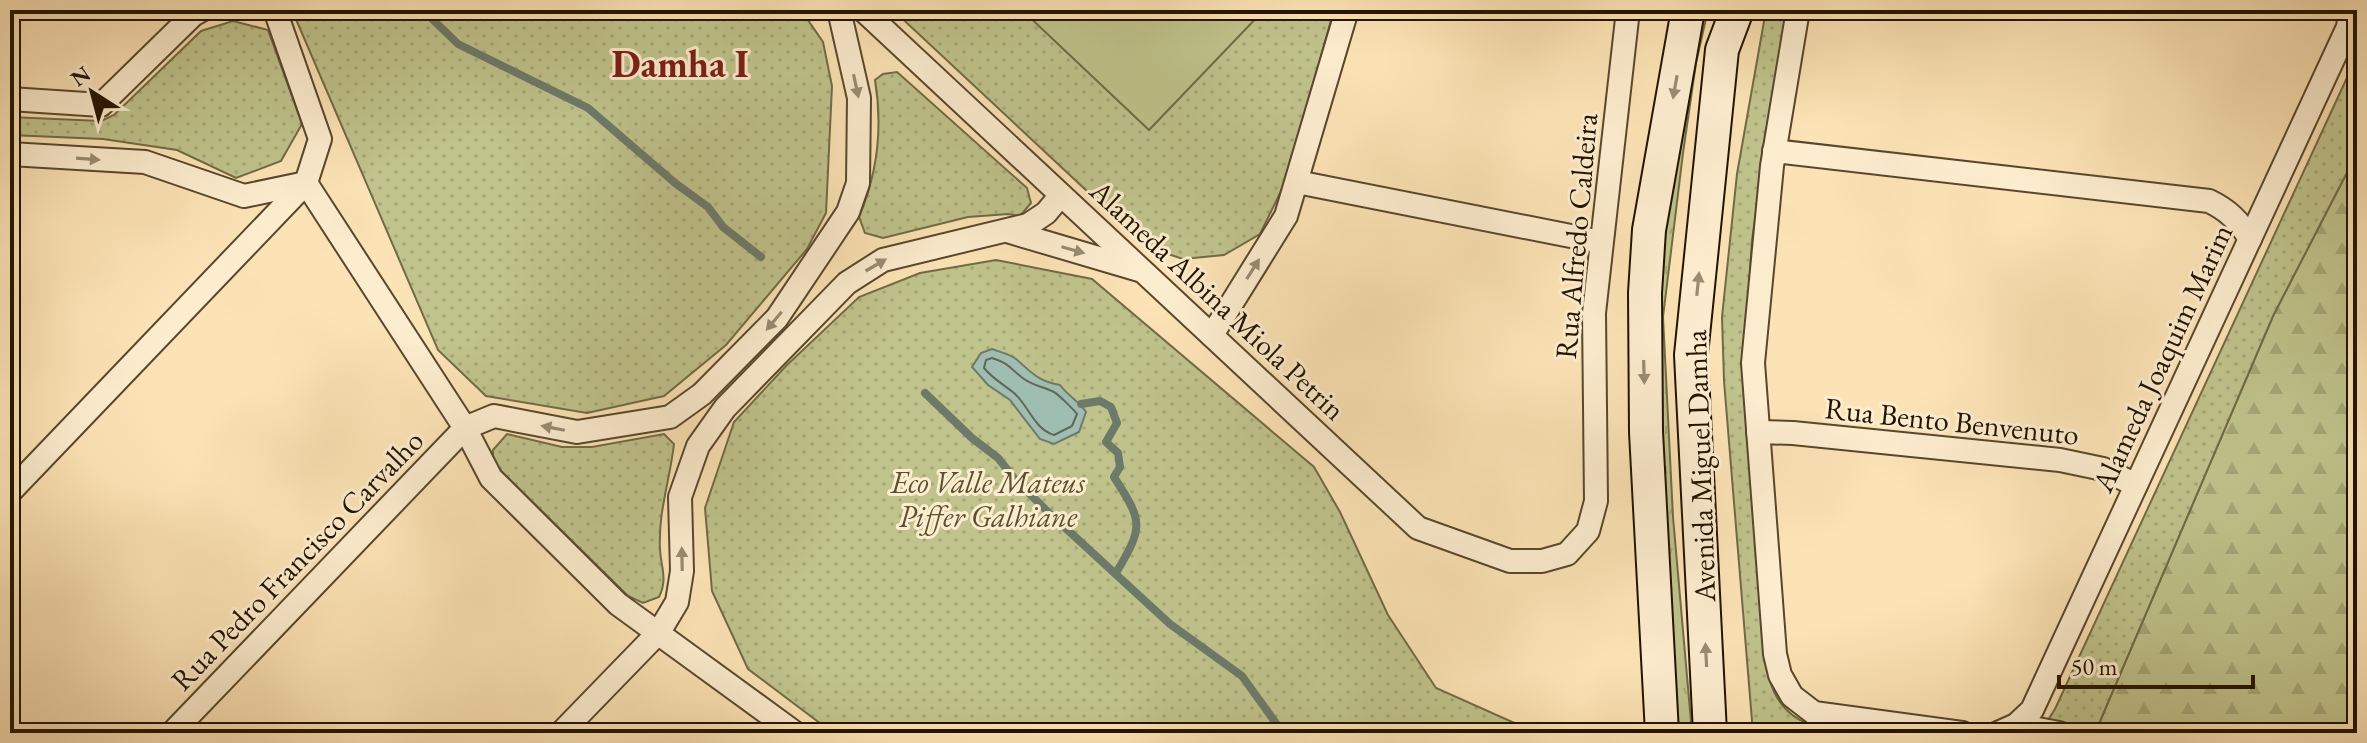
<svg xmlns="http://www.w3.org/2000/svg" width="2367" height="743" font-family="'EB Garamond',serif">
<defs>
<pattern id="grass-tufts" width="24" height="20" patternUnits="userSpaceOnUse" patternTransform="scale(2)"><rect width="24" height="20" fill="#c0c38c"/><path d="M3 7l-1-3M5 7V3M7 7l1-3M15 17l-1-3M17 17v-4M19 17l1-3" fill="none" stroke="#a5a777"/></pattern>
<pattern id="forest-firs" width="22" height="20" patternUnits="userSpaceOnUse" patternTransform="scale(2)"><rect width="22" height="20" fill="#c0c38c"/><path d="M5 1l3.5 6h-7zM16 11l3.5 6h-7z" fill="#a5a777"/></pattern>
<pattern id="park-dots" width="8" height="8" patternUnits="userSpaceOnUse" patternTransform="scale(2)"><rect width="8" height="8" fill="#c0c38c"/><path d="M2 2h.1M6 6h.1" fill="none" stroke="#a5a777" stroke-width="1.8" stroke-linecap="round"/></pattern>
</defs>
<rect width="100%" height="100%" fill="#fce3b5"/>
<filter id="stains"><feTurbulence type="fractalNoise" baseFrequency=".0025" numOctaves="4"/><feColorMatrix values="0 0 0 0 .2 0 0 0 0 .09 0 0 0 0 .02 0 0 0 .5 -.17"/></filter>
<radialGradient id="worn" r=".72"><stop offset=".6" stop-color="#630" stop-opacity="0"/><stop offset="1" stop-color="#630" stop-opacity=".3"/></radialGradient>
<path fill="url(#grass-tufts)" stroke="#716b46" stroke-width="2" d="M 1693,10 L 1708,10 L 1696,63 L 1683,153 L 1663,317 L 1673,517 L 1692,733 L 1676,733 L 1649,322 Z"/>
<path fill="url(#forest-firs)" stroke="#716b46" stroke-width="2" d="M 2357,153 L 2357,733 L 2095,733 L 2273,316 Z"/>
<g fill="url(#park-dots)" stroke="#716b46" stroke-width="2">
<path d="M 292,10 L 801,10 L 823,42 L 832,86 L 826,213 L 807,249 L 726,345 L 664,396 L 587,413 L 486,396 L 438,350 Z"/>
<path d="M 893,10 L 1334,10 L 1286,181 L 1260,234 L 1224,255 L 1183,259 L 1147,247 Z"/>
<path d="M 1766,10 L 1790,10 L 1764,155 L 1752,240 L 1747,320 L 1769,677 C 1780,721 1812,728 1850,733 L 1753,733 L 1724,381 L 1722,317 L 1737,174 Z"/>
<path d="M 233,21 L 268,30 L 302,124 L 281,161 L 236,178 L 177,150 L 103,139 L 10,135 L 10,117 L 101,121 L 114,115 L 201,31 Z"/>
<path d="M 2357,56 L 2357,153 L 2273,316 L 2095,733 L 2034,733 L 2048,720 L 2055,709 Z"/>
<path d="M 897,72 L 1027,188 L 1031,203 L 1020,216 L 1008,214 L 968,217 L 883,238 L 865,233 L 859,217 C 878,172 883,128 875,80 L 883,74 Z"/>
<path d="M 996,260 L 1092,279 L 1314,467 L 1340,512 L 1388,615 L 1436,688 L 1537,733 L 833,733 L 748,669 L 712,591 L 705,508 L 734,422 L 786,366 L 859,297 L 920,273 Z"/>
<path d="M 507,434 L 562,447 L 592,447 L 664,434 L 674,444 C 670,480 658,512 660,549 C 661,568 668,579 659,597 L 643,603 L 628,596 L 493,463 L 493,450 Z"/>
</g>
<path fill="#c0c38c" stroke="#716b46" stroke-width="2" d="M 1022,10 L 1264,10 L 1149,130 Z"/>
<path fill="#9fbeb1" stroke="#6d7a6a" stroke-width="2" d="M 992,349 C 1000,352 1010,354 1016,359 C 1031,372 1039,382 1060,385 C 1068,396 1079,401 1086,412 L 1079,432 L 1054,444 L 1040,439 L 1010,400 L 988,385 L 972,367 L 981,353 Z"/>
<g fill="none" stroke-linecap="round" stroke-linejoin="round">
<path stroke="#606858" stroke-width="2" d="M 992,358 C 1011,364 1010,369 1024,379 C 1034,386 1044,387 1054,392 C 1058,394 1075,411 1077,414 L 1072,426 L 1054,435 C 1034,429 1029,406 1014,393 C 1003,384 993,379 984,368 L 986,360 Z"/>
<g stroke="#6d7a6a" stroke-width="8">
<path d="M 426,13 L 458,44 L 588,108 L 675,183 L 708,207 L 723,227 L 761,257"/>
<path d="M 925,393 L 972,438 L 998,458 L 1014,478 L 1048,512 L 1170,624 L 1242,676 L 1283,733"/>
<path d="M 1081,404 L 1100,401 L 1111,407 L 1117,423 L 1106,442 L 1118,453 L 1120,467 L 1114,477 C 1143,522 1144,526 1116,573"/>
</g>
<defs>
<g id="street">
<path d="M 863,10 L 1418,528 L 1510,561 L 1542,561 L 1567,554 L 1588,531 L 1596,501 L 1594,313 L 1628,10"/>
<path d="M 1798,10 L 1772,166 L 1753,363 L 1775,654 L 1780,675 L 1792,696 L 1814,713 L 1962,733"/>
<path d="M 10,99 L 101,105 L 193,15 L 202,10"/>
<path d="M 1774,151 L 2209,201 C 2228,210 2239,221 2250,239"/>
<path d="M 10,154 L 145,162 L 244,196 L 306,183"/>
<path d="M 1297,182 L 1601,242"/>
<path d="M 306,183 L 465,428 L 491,478 L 618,604 L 795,733"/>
<path d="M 1007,231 L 1139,270"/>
<path d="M 1212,335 L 1286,216 L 1347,10"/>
<path d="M 1758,432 L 1793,433 L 2060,460 L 2103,469 L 2136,485"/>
<path d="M 10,492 L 306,183 L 320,139 L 275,10"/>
<path d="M 2016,725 L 2059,733"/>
<path d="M 172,733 L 465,428 L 494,416 L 577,432 L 670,417 L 702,394 L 777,318 L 848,212 L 858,183 L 859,98 L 839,10"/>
<path d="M 561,733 L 659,632 L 677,602 L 682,571 L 680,497 L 698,446 L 725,408 L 847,283 L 883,260 L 1028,225 L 1046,213 L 1061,195"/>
<path d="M 1998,733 L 2016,725 L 2032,710 L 2348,27 L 2350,10"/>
</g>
<g id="secondary">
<path d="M 1662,733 L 1646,432 L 1645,293 L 1649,230 L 1688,10"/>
<path d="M 1710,733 L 1691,355 L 1722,50 L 1737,10"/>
</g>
</defs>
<use href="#street" stroke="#58472d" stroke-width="26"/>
<use href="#secondary" stroke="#221300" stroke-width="36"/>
<use href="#street" stroke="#fdedcf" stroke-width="22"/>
<use href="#secondary" stroke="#fdedcf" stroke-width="32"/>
</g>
<defs><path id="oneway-solid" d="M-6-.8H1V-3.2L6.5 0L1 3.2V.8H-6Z" transform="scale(2)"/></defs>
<g fill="#9a8b72">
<use href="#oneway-solid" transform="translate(856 86) rotate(78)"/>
<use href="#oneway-solid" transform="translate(1675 87) rotate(100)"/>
<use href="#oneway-solid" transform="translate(88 159) rotate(4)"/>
<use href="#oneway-solid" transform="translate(1073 250) rotate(16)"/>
<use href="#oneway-solid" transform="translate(876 265) rotate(-30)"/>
<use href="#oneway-solid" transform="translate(1253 269) rotate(-58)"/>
<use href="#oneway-solid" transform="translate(1698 284) rotate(-84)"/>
<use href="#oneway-solid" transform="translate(774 321) rotate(130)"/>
<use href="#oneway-solid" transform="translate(1644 372) rotate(88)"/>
<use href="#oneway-solid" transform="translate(553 428) rotate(-169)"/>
<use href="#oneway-solid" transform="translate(682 559) rotate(-91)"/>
<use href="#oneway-solid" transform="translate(1706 655) rotate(-93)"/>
</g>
<g text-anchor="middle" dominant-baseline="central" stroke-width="6" stroke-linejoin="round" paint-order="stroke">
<g font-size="30" fill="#221300" stroke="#fdedcf">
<text transform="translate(1576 236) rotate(-85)">Rua Alfredo Caldeira</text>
<text transform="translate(1218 300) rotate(43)">Alameda Albina Miola Petrin</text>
<text transform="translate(2162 358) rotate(-65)">Alameda Joaquim Marim</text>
<text transform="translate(1952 421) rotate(6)">Rua Bento Benvenuto</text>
<text transform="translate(1700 466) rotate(-92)">Avenida Miguel Damha</text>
<text transform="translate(297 560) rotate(-46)">Rua Pedro Francisco Carvalho</text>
</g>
<g font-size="30" font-style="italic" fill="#595131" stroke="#fdedcf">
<text x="988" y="482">Eco Valle Mateus<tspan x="988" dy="34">Piffer Galhiane</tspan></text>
</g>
<g font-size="38" font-weight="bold" fill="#7a1f14" stroke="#fdedcf">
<text x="680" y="63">Damha I</text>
</g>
</g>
<rect width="2367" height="743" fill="none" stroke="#fce3b5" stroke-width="40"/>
<rect x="12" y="12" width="2343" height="719" fill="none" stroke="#221300" stroke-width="4"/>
<rect x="20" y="20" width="2327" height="703" fill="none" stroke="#221300" stroke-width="2"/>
<g transform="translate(92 92) rotate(324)" stroke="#fdedcf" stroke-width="6" paint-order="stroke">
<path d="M0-6L14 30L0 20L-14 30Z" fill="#221300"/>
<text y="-12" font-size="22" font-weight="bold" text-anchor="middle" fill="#221300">N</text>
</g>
<path d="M2059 675v12h194v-12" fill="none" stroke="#221300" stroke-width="4"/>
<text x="2071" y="675" font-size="24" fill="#221300" stroke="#fdedcf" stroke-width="6" paint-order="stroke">50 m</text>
<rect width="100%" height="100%" filter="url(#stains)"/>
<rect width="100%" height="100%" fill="url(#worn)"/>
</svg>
